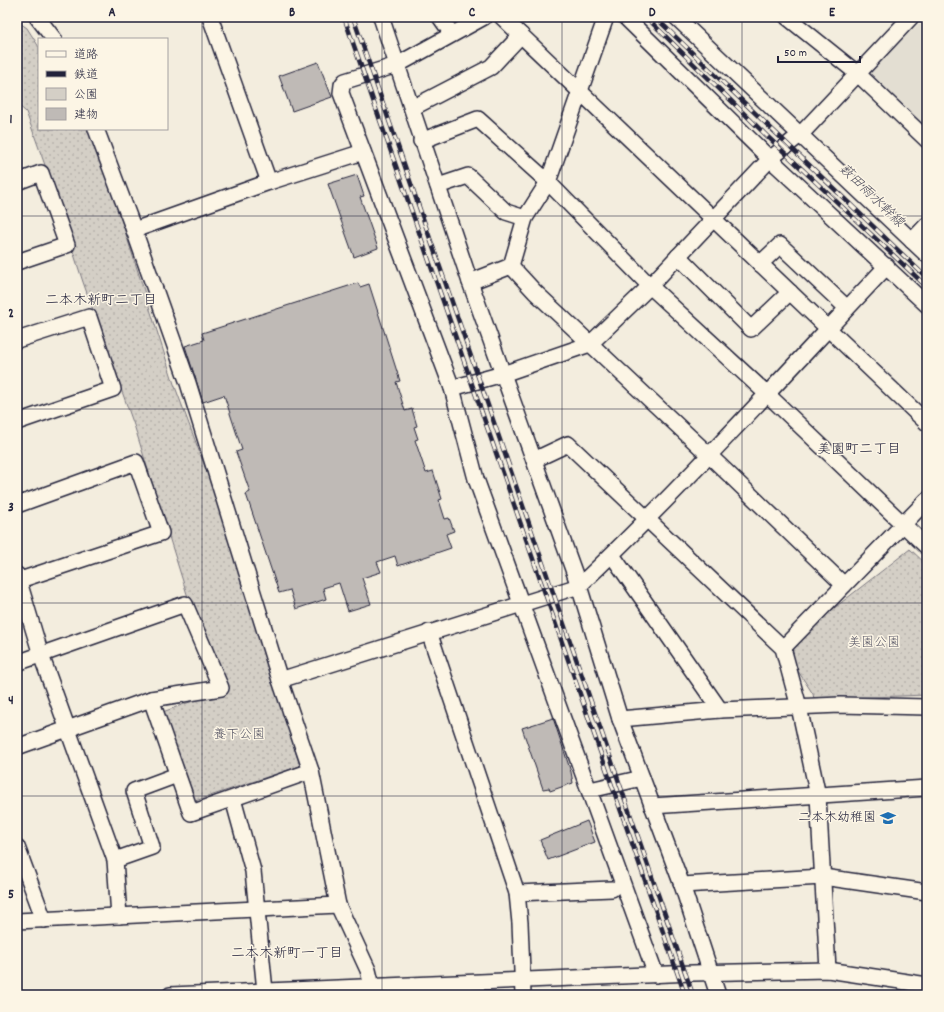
<svg xmlns="http://www.w3.org/2000/svg" width="944" height="1012" font-family="Dekko,'Klee One',sans-serif">
<defs>
<pattern id="green-dots" width="8" height="8" patternUnits="userSpaceOnUse"><rect width="8" height="8" fill="#d4cfc6"/><path d="M2 2h.1M6 6h.1" fill="none" stroke="#b6b1ab" stroke-width="1.8" stroke-linecap="round"/></pattern>
</defs>
<rect width="100%" height="100%" fill="#f3edde"/>
<filter id="ink" filterUnits="userSpaceOnUse"><feTurbulence type="fractalNoise" baseFrequency=".025" numOctaves="2"/><feDisplacementMap in="SourceGraphic" scale="8" xChannelSelector="R" yChannelSelector="G"/><feConvolveMatrix kernelMatrix="1 2 1 2 8 2 1 2 1" color-interpolation-filters="sRGB"/></filter>
<g filter="url(#ink)">
<path fill="#e3ded2" d="M 926,17 L 927,17 L 927,132 L 867,74 Z"/>
<g fill="url(#green-dots)" stroke="#7b7880">
<path d="M 17,21 L 27,28 L 39,47 L 39,129 L 89,129 L 122,222 L 174,384 L 214,491 L 300,766 L 195,801 L 160,713 L 225,689 L 191,607 L 135,428 L 83,282 L 46,168 L 26,112 L 17,104 Z"/>
<path d="M 910,549 L 927,565 L 927,695 L 814,699 L 813,694 L 783,648 Z"/>
</g>
<g fill="#bfbab6" stroke="#22223b">
<path d="M 318,62 L 332,97 L 292,111 L 279,76 Z"/>
<path d="M 357,175 L 364,196 L 360,197 L 378,248 L 354,257 L 328,184 Z"/>
<path d="M 358,283 L 360,287 L 369,284 L 400,381 L 396,382 L 405,411 L 412,409 L 417,426 L 414,427 L 418,439 L 415,440 L 426,473 L 433,471 L 442,499 L 439,500 L 445,519 L 449,518 L 454,531 L 446,534 L 451,548 L 398,566 L 395,556 L 377,562 L 381,572 L 362,578 L 371,604 L 348,611 L 339,583 L 323,588 L 326,599 L 296,609 L 290,590 L 279,593 L 246,494 L 250,492 L 236,452 L 242,450 L 224,395 L 203,402 L 185,346 L 204,340 L 202,333 Z"/>
<path d="M 553,718 L 571,772 L 573,783 L 550,791 L 549,788 L 543,789 L 522,728 Z"/>
<path d="M 587,821 L 595,842 L 548,860 L 540,840 Z"/>
</g>
<g fill="none" stroke-linecap="round" stroke-linejoin="round">
<defs>
<g id="minor">
<path d="M 37,17 L 54,39"/>
<path d="M 210,17 L 269,182"/>
<path d="M 381,17 L 470,282 L 579,586 L 620,719 L 682,885 L 718,995"/>
<path d="M 440,17 L 452,34"/>
<path d="M 484,17 L 397,65 L 345,81 L 342,85 L 341,93 L 452,388 L 476,479 L 656,975"/>
<path d="M 502,17 L 927,423"/>
<path d="M 625,17 L 770,159 L 927,305"/>
<path d="M 676,17 L 927,255"/>
<path d="M 787,17 L 858,74 L 927,140"/>
<path d="M 412,108 L 491,67 L 521,35"/>
<path d="M 96,129 L 134,230 L 188,383 L 280,680 L 311,771 L 338,905 L 368,970 L 372,986"/>
<path d="M 421,141 L 478,119 L 548,182 L 650,286 L 767,394 L 927,547"/>
<path d="M 17,182 L 41,173 L 67,245 L 17,262"/>
<path d="M 438,186 L 468,176 L 506,212 L 525,218"/>
<path d="M 134,230 L 269,182 L 363,152"/>
<path d="M 912,241 L 927,225"/>
<path d="M 678,256 L 751,329 L 790,292"/>
<path d="M 760,264 L 780,245 L 847,308"/>
<path d="M 511,266 L 535,292 L 709,455 L 844,585"/>
<path d="M 511,266 L 525,218 L 548,182 L 606,17"/>
<path d="M 470,282 L 511,266"/>
<path d="M 17,340 L 89,317 L 113,389 L 17,422"/>
<path d="M 452,388 L 503,374 L 590,344 L 650,286 L 770,159 L 801,134 L 911,17"/>
<path d="M 534,460 L 568,444 L 783,648 L 799,707 L 818,796 L 828,970"/>
<path d="M 17,505 L 136,462 L 161,533 L 17,581"/>
<path d="M 612,555 L 720,710"/>
<path d="M 17,575 L 41,655 L 115,860 L 119,916"/>
<path d="M 429,632 L 517,893 L 520,923 L 523,995"/>
<path d="M 783,648 L 927,500"/>
<path d="M 17,663 L 185,604 L 221,688 L 151,699 L 17,747"/>
<path d="M 280,680 L 579,586 C 686,484 785,374 887,266"/>
<path d="M 151,699 L 191,813 L 311,771"/>
<path d="M 620,719 L 720,710 L 840,705 L 927,707"/>
<path d="M 590,790 L 642,778"/>
<path d="M 233,799 L 253,871 L 265,991"/>
<path d="M 652,806 L 927,788"/>
<path d="M 17,847 L 44,920"/>
<path d="M 115,860 L 152,847 L 134,791 L 177,775"/>
<path d="M 682,885 L 823,877 L 927,892"/>
<path d="M 517,893 L 612,889"/>
<path d="M 17,921 L 338,905"/>
<path d="M 170,995 L 693,973 L 828,970 L 927,985"/>
</g>
</defs>
<use href="#minor" stroke="#22223b" stroke-width="18"/>
<use href="#minor" stroke="#fcf5e5" stroke-width="15"/>
<defs>
<g id="rail">
<path d="M 344,17 L 685,995"/>
<path d="M 353,17 L 693,995"/>
<path d="M 646,17 L 767,136 L 927,287"/>
<path d="M 655,17 L 927,278"/>
</g>
</defs>
<use href="#rail" stroke="#22223b" stroke-width="4.5"/>
<use href="#rail" stroke="#fcf5e5" stroke-width="3" stroke-dasharray="9" stroke-linecap="butt"/>
</g>
</g>
<path fill="none" stroke="#22223b" stroke-width="1" stroke-opacity="0.55" d="M 202,17 L 202,995M 382,17 L 382,995M 562,17 L 562,995M 742,17 L 742,995M 17,216 L 927,216M 17,409 L 927,409M 17,603 L 927,603M 17,796 L 927,796"/>
<defs>
<symbol id="school-bare" viewBox="-9 -9 18 18"><path d="M0-5L7-2L0 1L-7-2ZM-4 1L0 2.5L4 1V4Q0 6-4 4Z" fill="#1f6fb2" stroke="#fcf5e5" stroke-width="2.5" paint-order="stroke"/></symbol>
</defs>
<g fill-rule="evenodd">
<use href="#school-bare" x="877" y="807" width="22" height="22"/>
</g>
<g text-anchor="middle" dominant-baseline="central" stroke-width="3" stroke-linejoin="round" paint-order="stroke">
<g font-size="13" fill="#575665" stroke="#fcf5e5">
<text x="874" y="643">美園公園</text>
<text x="239" y="735">養下公園</text>
</g>
<g font-size="13" fill="#22223b" stroke="#fcf5e5" text-anchor="end">
<text x="876" y="818">二本木幼稚園</text>
</g>
<g font-size="14" font-style="italic" fill="#525160" stroke="#fcf5e5">
<text transform="translate(871 196) rotate(44)">薮田雨水幹線</text>
</g>
<g font-size="14" fill="#22223b" stroke="#fcf5e5">
<text x="101" y="301">二本木新町二丁目</text>
<text x="859" y="450">美園町二丁目</text>
<text x="287" y="954">二本木新町一丁目</text>
</g>
</g>
<rect width="944" height="1012" fill="none" stroke="#fcf5e5" stroke-width="44"/>
<rect x="38" y="38" width="130" height="92" fill="#fcf5e5" stroke="#a5a1a1"/>
<rect x="46" y="51" width="20" height="6" fill="#fcf5e5" stroke="#a5a1a1"/>
<text x="74" y="58" font-size="12" fill="#22223b">道路</text>
<rect x="46" y="71" width="20" height="6" fill="#22223b" stroke="#a5a1a1"/>
<text x="74" y="78" font-size="12" fill="#22223b">鉄道</text>
<rect x="46" y="88" width="20" height="12" fill="#d4cfc6" stroke="#a5a1a1"/>
<text x="74" y="98" font-size="12" fill="#22223b">公園</text>
<rect x="46" y="108" width="20" height="12" fill="#bfbab6" stroke="#a5a1a1"/>
<text x="74" y="118" font-size="12" fill="#22223b">建物</text>
<path d="M778 56v6h82v-6" fill="none" stroke="#22223b" stroke-width="2"/>
<text x="784" y="56" font-size="12" fill="#22223b" stroke="#fcf5e5" stroke-width="3" paint-order="stroke">50 m</text>
<rect x="22" y="22" width="900" height="968" fill="none" stroke="#22223b" stroke-width="1.5"/>
<g font-size="13" text-anchor="middle" font-weight="bold" fill="#22223b">
<text x="112" y="16">A</text>
<text x="292" y="16">B</text>
<text x="472" y="16">C</text>
<text x="652" y="16">D</text>
<text x="832" y="16">E</text>
<text x="11" y="123">1</text>
<text x="11" y="317">2</text>
<text x="11" y="511">3</text>
<text x="11" y="704">4</text>
<text x="11" y="898">5</text>
</g>
</svg>
